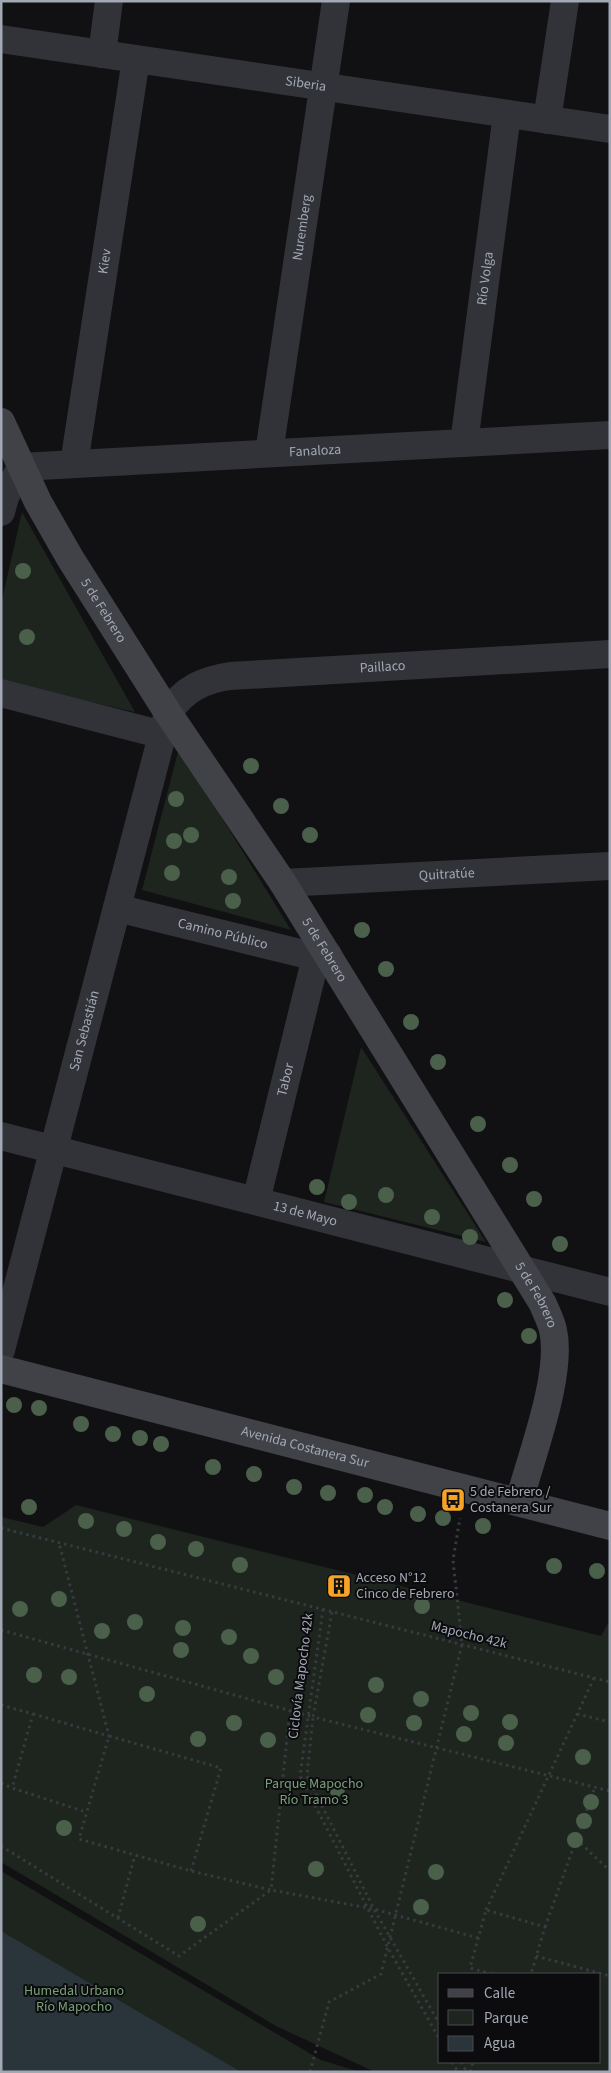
<svg xmlns="http://www.w3.org/2000/svg" width="611" height="2073" font-family="'Source Sans 3',sans-serif">
<rect width="100%" height="100%" fill="#111113"/>
<g fill="#1d251e" fill-rule="evenodd">
<path d="M 22,512 L 135,712 L 1,682 L 1,604 Z"/>
<path d="M 179,748 L 291,930 L 142,890 Z"/>
<path d="M 361,1047 L 486,1242 L 324,1202 Z"/>
<path d="M 76,1505 L 601,1636 L 610,1620 L 610,2072 L 375,2072 L 276,2026 L 1,1862 L 1,1517 L 43,1527 ZM 440,1974 L 600,1974 L 600,2062 L 440,2062 Z"/>
<path d="M 1,1871 L 321,2060 L 360,2072 L 1,2072 Z"/>
</g>
<path fill="#2a353b" d="M 1,1931 L 241,2072 L 1,2072 Z"/>
<g fill="none" stroke-linecap="round" stroke-linejoin="round">
<g stroke="#383a3f" stroke-width="3" stroke-dasharray="2.5 4" stroke-linecap="butt">
<path d="M 1,1528 L 610,1682"/>
<path d="M 323,1609 L 300,1776 L 388,1948 L 440,2040"/>
<path d="M 332,1612 L 313,1717 L 610,1791"/>
<path d="M 1,1630 L 313,1717 L 307,1776 L 374,1909 L 440,2025"/>
<path d="M 1,1705 L 33,1714 L 12,1788"/>
<path d="M 33,1714 L 109,1736 L 59,1543"/>
<path d="M 577,1714 L 610,1722"/>
<path d="M 1,1783 L 12,1788 L 86,1812"/>
<path d="M 576,1839 L 610,1871"/>
<path d="M 1,1846 L 179,1956 L 271,1890 L 374,1909 L 478,1938"/>
<path d="M 191,1871 L 221,1768 L 109,1736 L 79,1839 L 191,1871 L 271,1890 L 290,1710"/>
<path d="M 486,1910 L 594,1678"/>
<path d="M 118,1918 L 135,1855"/>
<path d="M 545,1927 L 595,1787"/>
<path d="M 536,1956 L 610,1976"/>
<path d="M 492,1974 L 470,1968 L 486,1910 L 545,1927 L 531,1974"/>
<path d="M 452,2062 L 458,2072"/>
<path d="M 461,2062 L 467,2072"/>
<path d="M 310,2072 L 329,2002 L 381,1974 L 462,1644 L 453,1560 L 460,1518"/>
<path d="M 470,2072 L 473,2062"/>
</g>
<g stroke="#323338" stroke-width="28">
<path id="s1" d="M 1,39 L 610,129"/>
<path d="M 102,54 L 109,1"/>
<path d="M 547,120 L 565,1"/>
<path id="s2" d="M 464,443 L 507,114"/>
<path id="s3" d="M 269,453 L 336,1"/>
<path id="s4" d="M 74,464 L 136,59"/>
<path id="s5" d="M 1,512 L 5,497 L 21,467 L 610,435"/>
<path d="M 1,693 L 163,735"/>
<path id="s6" d="M 283,883 L 610,866"/>
<path id="s7" d="M 117,908 L 316,957 L 328,955"/>
<path id="s8" d="M 1,1136 L 610,1292"/>
<path id="s9" d="M 256,1201 L 316,957"/>
<path id="s10" d="M 1,1350 L 168,713 C 184,689 203,680 230,676 L 610,654"/>
</g>
<g stroke="#404248" stroke-width="28">
<path id="s11" d="M 1,422 L 38,502 L 70,558 L 168,713 L 283,883 L 543,1304 C 546,1312 551,1321 553,1330 C 563,1375 531,1456 519,1502"/>
<path id="s12" d="M 1,1369 L 610,1526"/>
</g>
</g>
<g fill="#4a604b">
<circle cx="23" cy="571" r="8"/>
<circle cx="27" cy="637" r="8"/>
<circle cx="251" cy="766" r="8"/>
<circle cx="176" cy="799" r="8"/>
<circle cx="281" cy="806" r="8"/>
<circle cx="191" cy="835" r="8"/>
<circle cx="310" cy="835" r="8"/>
<circle cx="174" cy="841" r="8"/>
<circle cx="172" cy="873" r="8"/>
<circle cx="229" cy="877" r="8"/>
<circle cx="233" cy="901" r="8"/>
<circle cx="362" cy="930" r="8"/>
<circle cx="386" cy="969" r="8"/>
<circle cx="411" cy="1022" r="8"/>
<circle cx="438" cy="1062" r="8"/>
<circle cx="478" cy="1124" r="8"/>
<circle cx="510" cy="1165" r="8"/>
<circle cx="317" cy="1187" r="8"/>
<circle cx="386" cy="1195" r="8"/>
<circle cx="534" cy="1199" r="8"/>
<circle cx="349" cy="1202" r="8"/>
<circle cx="432" cy="1217" r="8"/>
<circle cx="470" cy="1237" r="8"/>
<circle cx="560" cy="1244" r="8"/>
<circle cx="505" cy="1300" r="8"/>
<circle cx="529" cy="1336" r="8"/>
<circle cx="14" cy="1405" r="8"/>
<circle cx="39" cy="1408" r="8"/>
<circle cx="81" cy="1424" r="8"/>
<circle cx="113" cy="1434" r="8"/>
<circle cx="140" cy="1438" r="8"/>
<circle cx="161" cy="1444" r="8"/>
<circle cx="213" cy="1467" r="8"/>
<circle cx="254" cy="1474" r="8"/>
<circle cx="294" cy="1487" r="8"/>
<circle cx="328" cy="1493" r="8"/>
<circle cx="365" cy="1495" r="8"/>
<circle cx="29" cy="1507" r="8"/>
<circle cx="385" cy="1507" r="8"/>
<circle cx="418" cy="1514" r="8"/>
<circle cx="443" cy="1518" r="8"/>
<circle cx="86" cy="1521" r="8"/>
<circle cx="483" cy="1526" r="8"/>
<circle cx="124" cy="1529" r="8"/>
<circle cx="158" cy="1542" r="8"/>
<circle cx="196" cy="1549" r="8"/>
<circle cx="240" cy="1565" r="8"/>
<circle cx="554" cy="1566" r="8"/>
<circle cx="597" cy="1571" r="8"/>
<circle cx="59" cy="1599" r="8"/>
<circle cx="422" cy="1606" r="8"/>
<circle cx="20" cy="1609" r="8"/>
<circle cx="135" cy="1622" r="8"/>
<circle cx="183" cy="1628" r="8"/>
<circle cx="102" cy="1631" r="8"/>
<circle cx="229" cy="1637" r="8"/>
<circle cx="181" cy="1650" r="8"/>
<circle cx="251" cy="1656" r="8"/>
<circle cx="34" cy="1675" r="8"/>
<circle cx="69" cy="1677" r="8"/>
<circle cx="276" cy="1677" r="8"/>
<circle cx="376" cy="1685" r="8"/>
<circle cx="147" cy="1694" r="8"/>
<circle cx="421" cy="1699" r="8"/>
<circle cx="471" cy="1713" r="8"/>
<circle cx="368" cy="1715" r="8"/>
<circle cx="510" cy="1722" r="8"/>
<circle cx="234" cy="1723" r="8"/>
<circle cx="414" cy="1723" r="8"/>
<circle cx="464" cy="1734" r="8"/>
<circle cx="198" cy="1739" r="8"/>
<circle cx="268" cy="1740" r="8"/>
<circle cx="506" cy="1743" r="8"/>
<circle cx="583" cy="1757" r="8"/>
<circle cx="337" cy="1789" r="8"/>
<circle cx="591" cy="1802" r="8"/>
<circle cx="584" cy="1821" r="8"/>
<circle cx="64" cy="1828" r="8"/>
<circle cx="575" cy="1840" r="8"/>
<circle cx="316" cy="1869" r="8"/>
<circle cx="436" cy="1872" r="8"/>
<circle cx="421" cy="1907" r="8"/>
<circle cx="198" cy="1924" r="8"/>
</g>
<defs>
<symbol id="bus-square" viewBox="-11 -11 22 22"><rect x="-9" y="-9" width="18" height="18" rx="4" fill="#f7a325" stroke="#0c0c0e"/><path d="M-5-6H5V4H4V6H2V4H-2V6H-4V4H-5ZM-3.5-4V0h7V-4ZM-3.5 1.2v1.5H-2V1.2ZM2 1.2v1.5H3.5V1.2Z" fill="#111"/></symbol>
<symbol id="building-square" viewBox="-11 -11 22 22"><rect x="-9" y="-9" width="18" height="18" rx="4" fill="#f7a325" stroke="#0c0c0e"/><path d="M-4-6H4V6H1V3H-1V6H-4ZM-2.5-4.3h1.7v1.8h-1.7ZM.8-4.3h1.7v1.8H.8ZM-2.5-1h1.7V.8h-1.7ZM.8-1h1.7V.8H.8Z" fill="#111"/></symbol>
</defs>
<g fill-rule="evenodd">
<use href="#bus-square" x="439" y="1486" width="28" height="28"/>
<use href="#building-square" x="325" y="1572" width="28" height="28"/>
</g>
<g text-anchor="middle" dominant-baseline="central" stroke-width="4" stroke-linejoin="round" paint-order="stroke">
<g font-size="14" fill="#a2a8b4" stroke="#0c0c0e">
<text stroke="none"><textPath href="#s1" startOffset="308">Siberia</textPath></text>
<text stroke="none"><textPath href="#s3" startOffset="228">Nuremberg</textPath></text>
<text stroke="none"><textPath href="#s4" startOffset="205">Kiev</textPath></text>
<text stroke="none"><textPath href="#s2" startOffset="166">Río Volga</textPath></text>
<text stroke="none"><textPath href="#s5" startOffset="344">Fanaloza</textPath></text>
<text stroke="none"><textPath href="#s11" startOffset="215">5 de Febrero</textPath></text>
<text stroke="none"><textPath href="#s10" startOffset="886">Paillaco</textPath></text>
<text stroke="none"><textPath href="#s6" startOffset="164">Quitratúe</textPath></text>
<text stroke="none"><textPath href="#s7" startOffset="109">Camino Público</textPath></text>
<text stroke="none"><textPath href="#s11" startOffset="620">5 de Febrero</textPath></text>
<text stroke="none"><textPath href="#s10" startOffset="330">San Sebastián</textPath></text>
<text stroke="none"><textPath href="#s9" startOffset="125">Tabor</textPath></text>
<text stroke="none"><textPath href="#s8" startOffset="314">13 de Mayo</textPath></text>
<text stroke="none"><textPath href="#s11" startOffset="1025">5 de Febrero</textPath></text>
<text stroke="none"><textPath href="#s12" startOffset="314">Avenida Costanera Sur</textPath></text>
<text transform="translate(469 1635) rotate(14)">Mapocho 42k</text>
<text transform="translate(301 1676) rotate(-83)">Ciclovía Mapocho 42k</text>
</g>
<g font-size="14" fill="#a2a8b4" stroke="#0c0c0e" text-anchor="start">
<text x="470" y="1492">5 de Febrero /<tspan x="470" dy="16">Costanera Sur</tspan></text>
<text x="356" y="1578">Acceso N°12<tspan x="356" dy="16">Cinco de Febrero</tspan></text>
</g>
<g font-size="14" fill="#78a078" stroke="#0c0c0e">
<text x="314" y="1784">Parque Mapocho<tspan x="314" dy="16">Río Tramo 3</tspan></text>
<text x="74" y="1991">Humedal Urbano<tspan x="74" dy="16">Río Mapocho</tspan></text>
</g>
</g>
<rect width="611" height="2073" fill="none" stroke="#a2a8b4" stroke-width="5"/>
<rect x="438" y="1973" width="162" height="90" fill="#0c0c0e" stroke="#484a50"/>
<rect x="448" y="1989" width="25" height="8" fill="#404248" stroke="#484a50"/>
<text x="484" y="1998" font-size="15" fill="#a2a8b4">Calle</text>
<rect x="448" y="2010" width="25" height="15" fill="#1d251e" stroke="#484a50"/>
<text x="484" y="2023" font-size="15" fill="#a2a8b4">Parque</text>
<rect x="448" y="2036" width="25" height="15" fill="#2a353b" stroke="#484a50"/>
<text x="484" y="2048" font-size="15" fill="#a2a8b4">Agua</text>
</svg>
